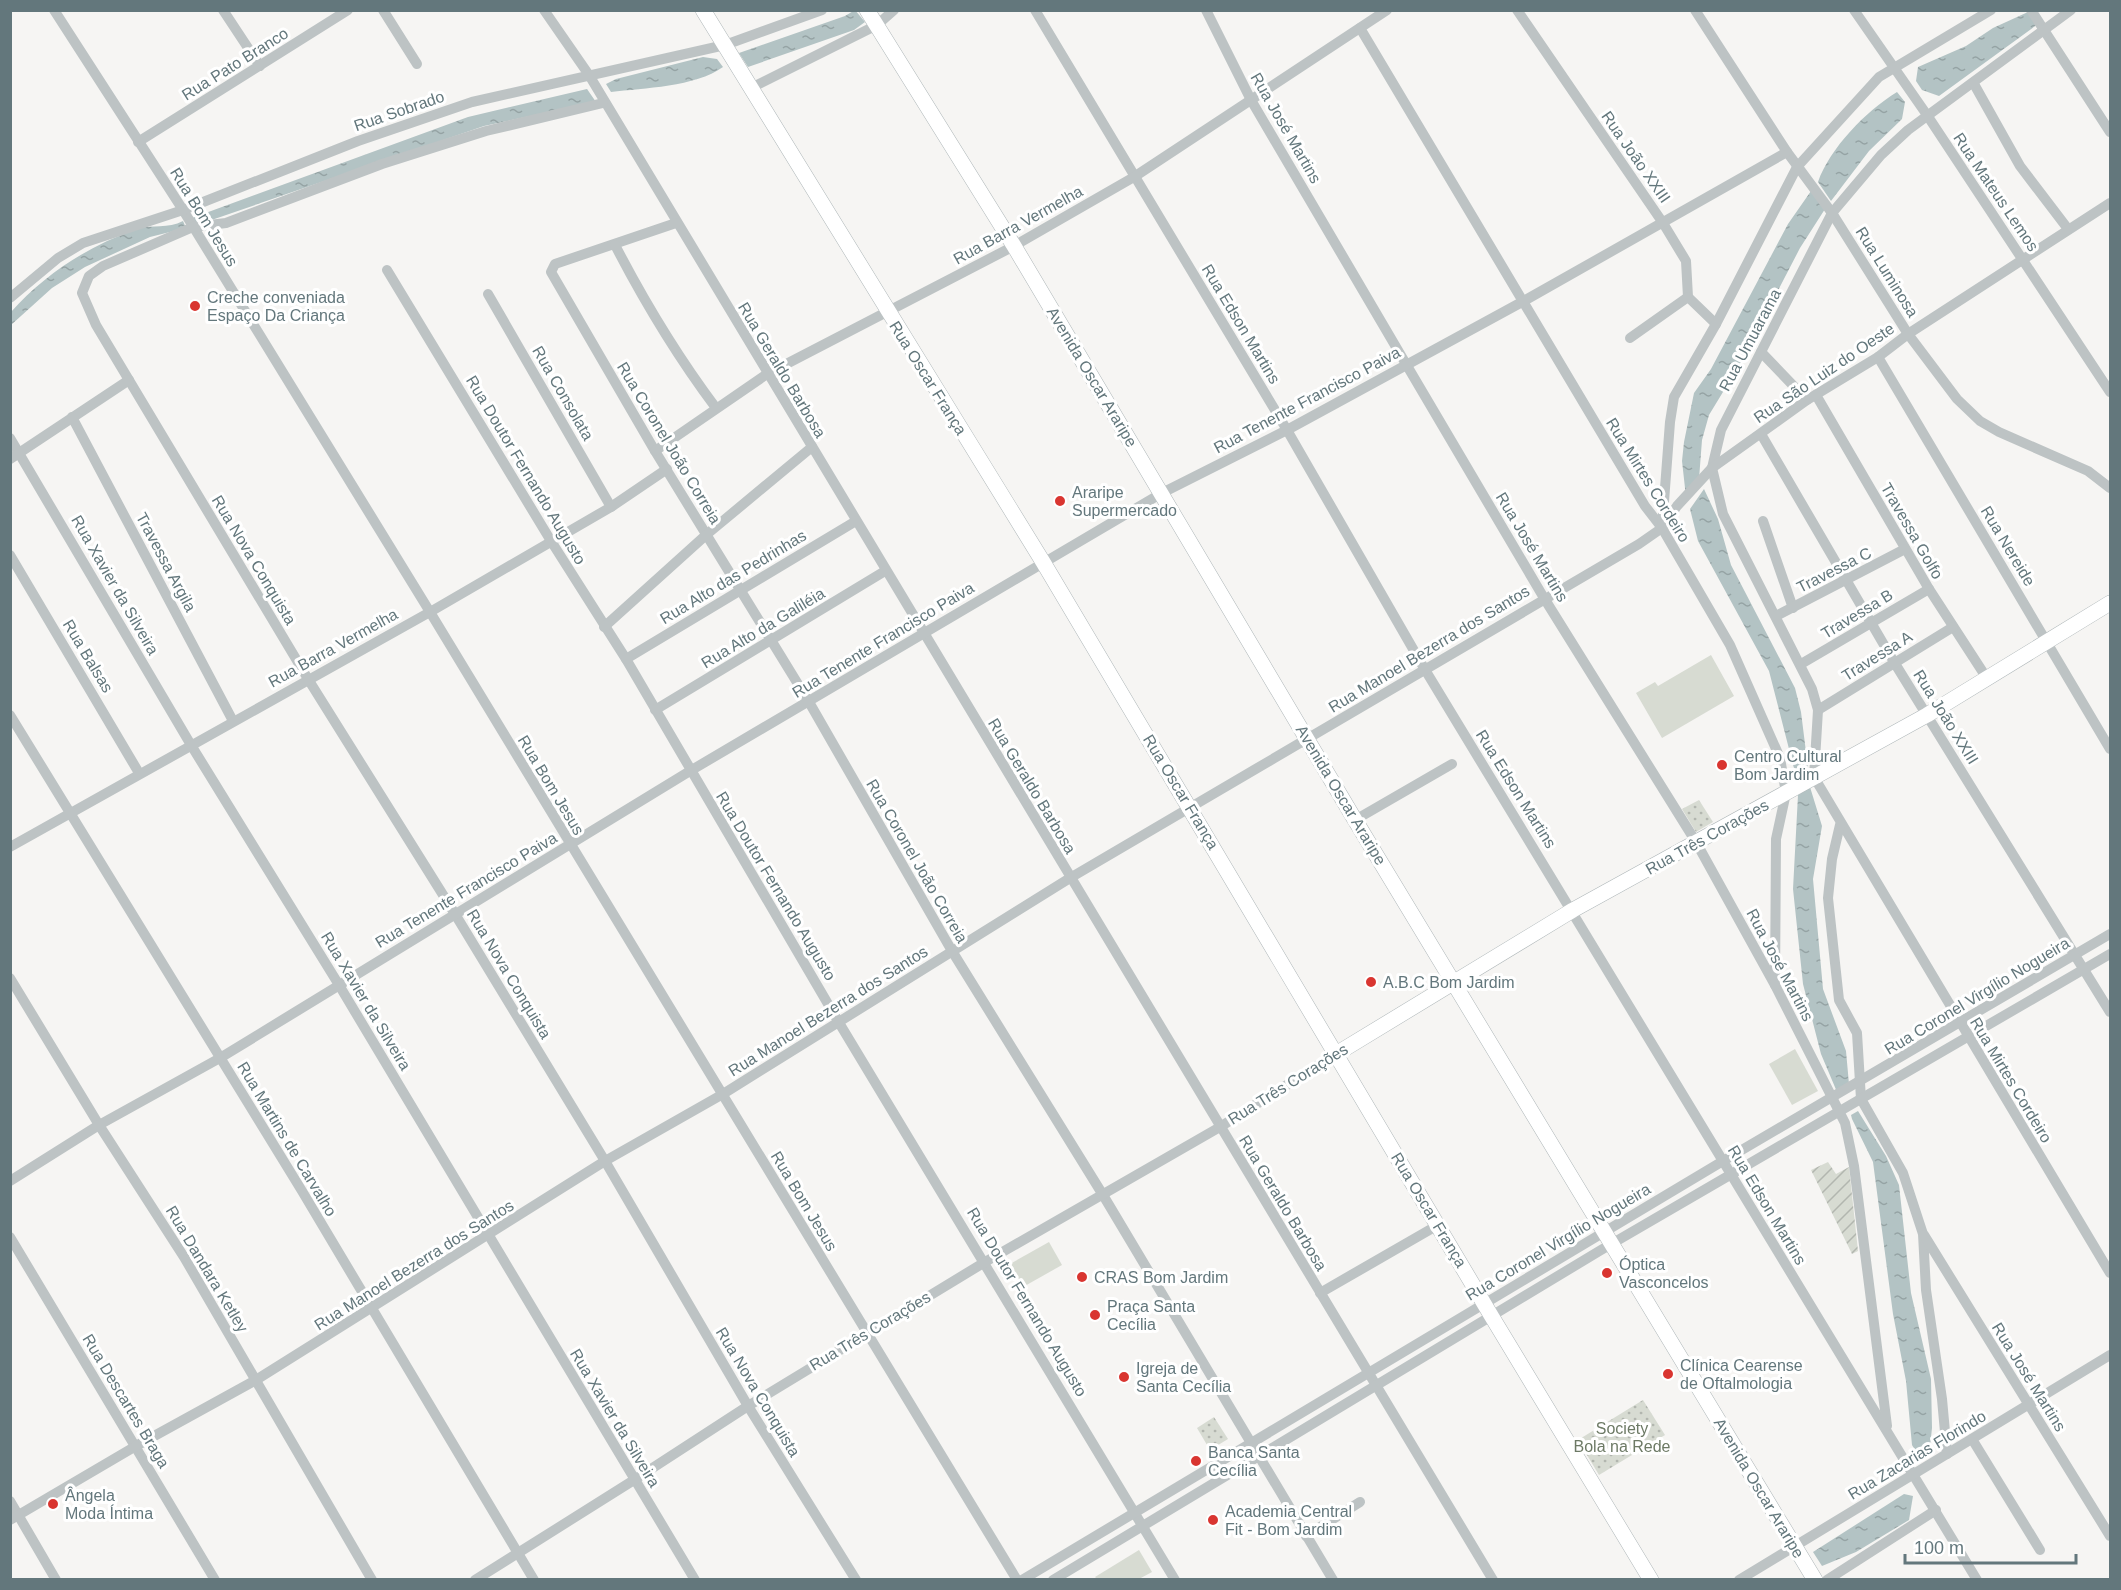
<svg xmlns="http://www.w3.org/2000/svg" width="2121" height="1590" font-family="Arial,sans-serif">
<defs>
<pattern id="park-dots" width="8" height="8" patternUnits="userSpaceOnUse" patternTransform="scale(1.5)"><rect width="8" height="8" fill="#d7dbd2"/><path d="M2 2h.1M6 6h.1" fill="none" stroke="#b2b6af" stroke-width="1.8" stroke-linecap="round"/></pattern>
<pattern id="garden-furrows" width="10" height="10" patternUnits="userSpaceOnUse" patternTransform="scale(1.5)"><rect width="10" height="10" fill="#d7dbd2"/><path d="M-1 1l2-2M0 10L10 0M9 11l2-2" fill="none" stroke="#b2b6af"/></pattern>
<pattern id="water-ripples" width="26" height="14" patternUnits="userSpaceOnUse" patternTransform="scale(1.5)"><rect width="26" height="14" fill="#b3c3c4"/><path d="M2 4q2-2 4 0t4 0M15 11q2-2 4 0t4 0" fill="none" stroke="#95a3a4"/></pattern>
</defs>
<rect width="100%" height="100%" fill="#f6f5f3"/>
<g fill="#d7dbd2">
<path d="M 1711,655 L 1734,696 L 1662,738 L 1636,693 L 1655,682 L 1658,686 Z"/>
<path d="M 1795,1049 L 1818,1091 L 1792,1105 L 1769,1064 Z"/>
<path d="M 1049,1242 L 1062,1265 L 1023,1287 L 1010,1264 Z"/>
<path d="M 1139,1550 L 1152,1572 L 1139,1579 L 1097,1579 L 1095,1577 Z"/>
</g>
<g fill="url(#park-dots)">
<path d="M 1699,800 L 1713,822 L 1696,832 L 1682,809 Z"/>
<path d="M 1643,1400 L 1665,1435 L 1599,1475 L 1578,1440 Z"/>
<path d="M 1214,1417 L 1228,1439 L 1210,1450 L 1197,1428 Z"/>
</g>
<path fill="url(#garden-furrows)" d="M 1828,1162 L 1836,1174 L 1849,1167 L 1858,1251 L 1852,1254 L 1811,1170 Z"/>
<g fill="url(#water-ripples)">
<path d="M 855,10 L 865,22 L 854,30 L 748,67 L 739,53 L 845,16 Z"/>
<path d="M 2028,12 L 2038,24 L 1939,96 L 1922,90 L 1916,81 L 1918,67 L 1966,46 L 1993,28 Z"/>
<path d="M 703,57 L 717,59 L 723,67 C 695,87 644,88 611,92 L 606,84 L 616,79 Z"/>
<path d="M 587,89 L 596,102 L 484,126 L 197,225 L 192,218 L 468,117 Z"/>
<path d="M 1897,92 L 1905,102 L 1902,119 L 1869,151 L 1831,201 L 1818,182 C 1830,148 1866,111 1897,92 Z"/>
<path d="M 1811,191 L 1825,209 L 1800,248 L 1740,364 L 1709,415 L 1702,440 L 1699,479 L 1686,497 L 1682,461 L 1684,442 L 1694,393 L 1711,369 L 1788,224 Z"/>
<path d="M 183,221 L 186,228 L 150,237 L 85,267 L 52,288 L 11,325 L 11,312 C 45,274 88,246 137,229 C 152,224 168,229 183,221 Z"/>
<path d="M 1704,489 L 1718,519 L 1731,565 L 1795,688 L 1801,712 L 1809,776 L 1798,784 L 1769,671 L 1698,541 L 1690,509 Z"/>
<path d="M 1810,787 L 1822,826 L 1813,879 L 1823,989 L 1846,1051 L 1849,1084 L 1837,1092 L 1821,1054 L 1803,984 L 1793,889 L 1798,795 Z"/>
<path d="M 1858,1111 L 1886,1156 L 1899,1185 L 1911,1293 L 1931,1379 L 1932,1428 L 1929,1456 L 1916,1452 L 1912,1445 L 1906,1381 L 1893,1314 L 1873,1162 L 1852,1119 L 1851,1115 Z"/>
<path d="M 1904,1494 L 1913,1496 L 1909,1520 L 1856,1552 L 1822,1566 L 1813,1552 Z"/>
</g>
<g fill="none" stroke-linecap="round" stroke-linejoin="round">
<defs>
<g id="secondary">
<path d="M 703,10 L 1043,562 L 1492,1317 L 1651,1580"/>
<path d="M 867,10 L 1014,246 L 1355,820 L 1815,1580"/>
<path d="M 1336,1054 L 1573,910 L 1927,715 L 2110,603"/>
</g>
</defs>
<use href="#secondary" stroke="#afb7b9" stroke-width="16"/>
<g stroke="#bdc3c4" stroke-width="10">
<path d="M 54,10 L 183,210 L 430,612 L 1017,1580"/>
<path d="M 223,10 L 260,66"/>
<path d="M 383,10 L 417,64"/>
<path d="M 544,10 L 589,75 L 1493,1580"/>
<path d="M 1035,10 L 1287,430 L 1424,668 L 1977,1580"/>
<path d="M 1206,10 L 1251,100 L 1406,364 L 1544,598 L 1696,842 L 1775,985 L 1845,1123 L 1854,1166 L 1887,1426"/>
<path d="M 1517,10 L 1663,223 L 1686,261 L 1688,297 L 1716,324"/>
<path d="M 1695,10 L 1787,152 L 1832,213 L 1908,334 L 1957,399 L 1980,421 L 1999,432 L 2088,471 L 2110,488"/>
<path d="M 1854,10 L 1927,115 L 2110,392"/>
<path d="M 2031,10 L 2110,132"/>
<path d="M 2071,10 L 1908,130 L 1881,155 L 1832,213 L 1721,430 L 1712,468 L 1723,514 L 1812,689 L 1818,710 L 1814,777 L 2110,1273"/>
<path d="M 1360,28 L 1645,506 L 1662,528 L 1730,645 L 1780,758 L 1786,793 L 1776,839 L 1775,985"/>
<path d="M 1974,84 L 2020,166 L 2068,229"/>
<path d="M 751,88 L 877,25 L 894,10"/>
<path d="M 603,103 L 486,131 L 382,164 L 226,223 L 193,227 L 103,266 L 89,276 L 82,293 L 96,325 L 308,679 L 455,914 L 605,1161 L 748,1406 L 856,1580"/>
<path d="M 138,142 L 348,10"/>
<path d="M 676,223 L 555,264 L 551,272 L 655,451 L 809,702 L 952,951 L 1103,1195 L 1333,1580"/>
<path d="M 615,245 C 645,303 677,356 716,408"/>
<path d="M 387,270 L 551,541 L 626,659 L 838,1021 L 1175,1580"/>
<path d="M 488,294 L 611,507"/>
<path d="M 10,298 L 58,258 L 83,243 L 183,210 L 358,141 L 472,102 L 725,45 L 822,10"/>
<path d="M 1630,338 L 1688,297"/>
<path d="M 1761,352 L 1807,400"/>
<path d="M 1878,357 L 2110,749"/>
<path d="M 1816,395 L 1929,589 L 1988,680"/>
<path d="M 72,417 L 233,721"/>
<path d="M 1761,434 L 1894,662 L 2110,1012"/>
<path d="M 10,438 L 191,745 L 339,985 L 695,1580"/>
<path d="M 655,451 L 767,374 L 1014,246 L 1134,177 L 1387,10"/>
<path d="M 10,459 L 129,380"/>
<path d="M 1763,521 L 1793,608"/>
<path d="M 1662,528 L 1670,422 L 1674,397 L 1716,324 L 1797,167 L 1879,77 L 1991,10"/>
<path d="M 10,555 L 139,773"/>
<path d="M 1776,616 L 1905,549"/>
<path d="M 604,627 L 706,535 L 812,447"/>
<path d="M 626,659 L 856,521"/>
<path d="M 1801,664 L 1929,589"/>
<path d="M 655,710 L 885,571"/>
<path d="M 1818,710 L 1953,627"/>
<path d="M 10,715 L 302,1191 L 534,1580"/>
<path d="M 1355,820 L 1452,764"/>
<path d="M 1840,825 L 1832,859 L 1828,898 L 1839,1000 L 1857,1033 L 1861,1099 L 1903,1173 L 1923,1234 L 1926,1290 L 1942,1399 L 1947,1454"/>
<path d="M 10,847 L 430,612 L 611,507 L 667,469"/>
<path d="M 10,978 L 99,1125 L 184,1257 L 372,1580"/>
<path d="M 10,1181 L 99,1125 L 220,1058 L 690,771 L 1162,493 L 1287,430 L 1522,302 L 1787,152"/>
<path d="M 1924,1235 L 2110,1536"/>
<path d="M 10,1237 L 215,1580"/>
<path d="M 1320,1293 L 1438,1225"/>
<path d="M 1972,1439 L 2040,1550"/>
<path d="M 10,1501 L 56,1580"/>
<path d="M 10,1520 L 136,1446 L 256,1380 L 605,1161 L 723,1094 L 1070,878 L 1639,544 L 1662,528 L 1677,506 L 1712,468 L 1807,400 L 1878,357 L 1908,334 L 2110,203"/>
<path d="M 1306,1536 L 1360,1502"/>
<path d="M 475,1580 L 634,1480 L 748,1406 L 985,1262 L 1220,1127 L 1336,1054"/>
<path d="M 1022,1580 L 1723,1161 L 2110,934"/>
<path d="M 1053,1580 L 1601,1250 L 2110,954"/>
<path d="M 1739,1580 L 2110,1355"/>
<path d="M 1827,1580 L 1936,1510"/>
</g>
<use href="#secondary" stroke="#fff" stroke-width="15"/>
</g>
<g fill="#d93530" stroke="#fff" stroke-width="2">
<circle cx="195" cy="306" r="6"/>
<circle cx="1060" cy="501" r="6"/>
<circle cx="1722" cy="765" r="6"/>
<circle cx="1371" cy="982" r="6"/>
<circle cx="1607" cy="1273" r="6"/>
<circle cx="1082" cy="1277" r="6"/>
<circle cx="1095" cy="1315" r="6"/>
<circle cx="1668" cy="1374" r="6"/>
<circle cx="1124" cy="1377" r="6"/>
<circle cx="1196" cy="1461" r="6"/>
<circle cx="53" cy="1504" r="6"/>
<circle cx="1213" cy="1520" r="6"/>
</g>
<g text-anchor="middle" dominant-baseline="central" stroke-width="6" stroke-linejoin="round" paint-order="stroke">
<g font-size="16" fill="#63777c" stroke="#fff">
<text transform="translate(235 64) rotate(-32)">Rua Pato Branco</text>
<text transform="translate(399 111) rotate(-19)">Rua Sobrado</text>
<text transform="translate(1286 128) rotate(60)">Rua José Martins</text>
<text transform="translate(1636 157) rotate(55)">Rua João XXIII</text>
<text transform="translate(1996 192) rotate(56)">Rua Mateus Lemos</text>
<text transform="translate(204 217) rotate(58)">Rua Bom Jesus</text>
<text transform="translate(1018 225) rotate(-29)">Rua Barra Vermelha</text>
<text transform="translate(1887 272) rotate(58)">Rua Luminosa</text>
<text transform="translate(1241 324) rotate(59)">Rua Edson Martins</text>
<text transform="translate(1750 340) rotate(-62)">Rua Umuarama</text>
<text transform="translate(782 370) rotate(59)">Rua Geraldo Barbosa</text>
<text transform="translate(1824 373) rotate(-34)">Rua São Luiz do Oeste</text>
<text transform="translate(1092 377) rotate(59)">Avenida Oscar Araripe</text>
<text transform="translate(928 378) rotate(58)">Rua Oscar França</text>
<text transform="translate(563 393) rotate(60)">Rua Consolata</text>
<text transform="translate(1307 400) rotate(-28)">Rua Tenente Francisco Paiva</text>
<text transform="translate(669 443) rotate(59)">Rua Coronel João Correia</text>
<text transform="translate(526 470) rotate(59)">Rua Doutor Fernando Augusto</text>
<text transform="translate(1648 480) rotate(58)">Rua Mirtes Cordeiro</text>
<text transform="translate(1912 531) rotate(60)">Travessa Golfo</text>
<text transform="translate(2008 546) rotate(59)">Rua Nereide</text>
<text transform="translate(1532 547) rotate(59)">Rua José Martins</text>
<text transform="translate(254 560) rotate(59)">Rua Nova Conquista</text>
<text transform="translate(166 562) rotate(62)">Travessa Argila</text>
<text transform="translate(1834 570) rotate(-27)">Travessa C</text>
<text transform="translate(733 577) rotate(-31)">Rua Alto das Pedrinhas</text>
<text transform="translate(115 585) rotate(60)">Rua Xavier da Silveira</text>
<text transform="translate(1857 614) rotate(-31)">Travessa B</text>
<text transform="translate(763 628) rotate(-31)">Rua Alto da Galiléia</text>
<text transform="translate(883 640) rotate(-31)">Rua Tenente Francisco Paiva</text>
<text transform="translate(333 648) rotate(-29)">Rua Barra Vermelha</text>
<text transform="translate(1429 649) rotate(-31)">Rua Manoel Bezerra dos Santos</text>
<text transform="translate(88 656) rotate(59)">Rua Balsas</text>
<text transform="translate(1877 656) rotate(-32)">Travessa A</text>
<text transform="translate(1946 717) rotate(58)">Rua João XXIII</text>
<text transform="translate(551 785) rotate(59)">Rua Bom Jesus</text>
<text transform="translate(1032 786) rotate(59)">Rua Geraldo Barbosa</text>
<text transform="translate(1516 789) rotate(58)">Rua Edson Martins</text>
<text transform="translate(1181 792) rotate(59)">Rua Oscar França</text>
<text transform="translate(1341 795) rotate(59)">Avenida Oscar Araripe</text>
<text transform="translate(1707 837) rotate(-29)">Rua Três Corações</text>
<text transform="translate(917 861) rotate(60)">Rua Coronel João Correia</text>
<text transform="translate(776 886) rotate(59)">Rua Doutor Fernando Augusto</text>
<text transform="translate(466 890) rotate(-31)">Rua Tenente Francisco Paiva</text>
<text transform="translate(1780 965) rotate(62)">Rua José Martins</text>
<text transform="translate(509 974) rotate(59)">Rua Nova Conquista</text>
<text transform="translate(1977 996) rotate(-31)">Rua Coronel Virgílio Nogueira</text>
<text transform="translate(366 1001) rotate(59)">Rua Xavier da Silveira</text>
<text transform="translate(828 1011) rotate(-32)">Rua Manoel Bezerra dos Santos</text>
<text transform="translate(2011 1080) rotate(59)">Rua Mirtes Cordeiro</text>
<text transform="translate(1288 1084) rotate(-32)">Rua Três Corações</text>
<text transform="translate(287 1139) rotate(59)">Rua Martins de Carvalho</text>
<text transform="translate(804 1201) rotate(59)">Rua Bom Jesus</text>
<text transform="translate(1283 1203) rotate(59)">Rua Geraldo Barbosa</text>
<text transform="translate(1767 1205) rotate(59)">Rua Edson Martins</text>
<text transform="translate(1429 1210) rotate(59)">Rua Oscar França</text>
<text transform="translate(1558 1242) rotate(-31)">Rua Coronel Virgílio Nogueira</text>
<text transform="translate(414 1265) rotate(-32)">Rua Manoel Bezerra dos Santos</text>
<text transform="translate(207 1269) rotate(59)">Rua Dandara Ketley</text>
<text transform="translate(1027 1302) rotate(59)">Rua Doutor Fernando Augusto</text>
<text transform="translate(870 1331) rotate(-31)">Rua Três Corações</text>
<text transform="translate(2029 1377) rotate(58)">Rua José Martins</text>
<text transform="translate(758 1392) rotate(59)">Rua Nova Conquista</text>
<text transform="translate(126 1401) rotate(59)">Rua Descartes Braga</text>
<text transform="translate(615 1418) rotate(59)">Rua Xavier da Silveira</text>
<text transform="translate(1917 1455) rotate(-31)">Rua Zacarias Florindo</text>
<text transform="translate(1759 1488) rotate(59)">Avenida Oscar Araripe</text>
</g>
<g font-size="16" fill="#63777c" stroke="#fff" text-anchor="start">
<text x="207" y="297">Creche conveniada<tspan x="207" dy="18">Espaço Da Criança</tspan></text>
<text x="1072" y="492">Araripe<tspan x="1072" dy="18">Supermercado</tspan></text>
<text x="1734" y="756">Centro Cultural<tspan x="1734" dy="18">Bom Jardim</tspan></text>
<text x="1383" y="982">A.B.C Bom Jardim</text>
<text x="1619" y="1264">Óptica<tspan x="1619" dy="18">Vasconcelos</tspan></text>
<text x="1094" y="1277">CRAS Bom Jardim</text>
<text x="1107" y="1306">Praça Santa<tspan x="1107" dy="18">Cecília</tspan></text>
<text x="1680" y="1365">Clínica Cearense<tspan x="1680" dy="18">de Oftalmologia</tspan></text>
<text x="1136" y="1368">Igreja de<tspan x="1136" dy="18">Santa Cecília</tspan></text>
<text x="1208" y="1452">Banca Santa<tspan x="1208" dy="18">Cecília</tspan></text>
<text x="65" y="1495">Ângela<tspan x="65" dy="18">Moda Íntima</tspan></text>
<text x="1225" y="1511">Academia Central<tspan x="1225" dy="18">Fit - Bom Jardim</tspan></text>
</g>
<g font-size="16" fill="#6d7a65" stroke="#fff">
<text x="1622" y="1428">Society<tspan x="1622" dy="18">Bola na Rede</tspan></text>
</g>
</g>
<rect width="2121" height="1590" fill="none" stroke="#63777c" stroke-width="24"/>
<path d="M1905 1554v9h171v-9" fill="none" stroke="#63777c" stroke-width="3"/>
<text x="1914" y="1554" font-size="18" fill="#63777c" stroke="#ffffff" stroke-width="4.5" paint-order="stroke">100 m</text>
</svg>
